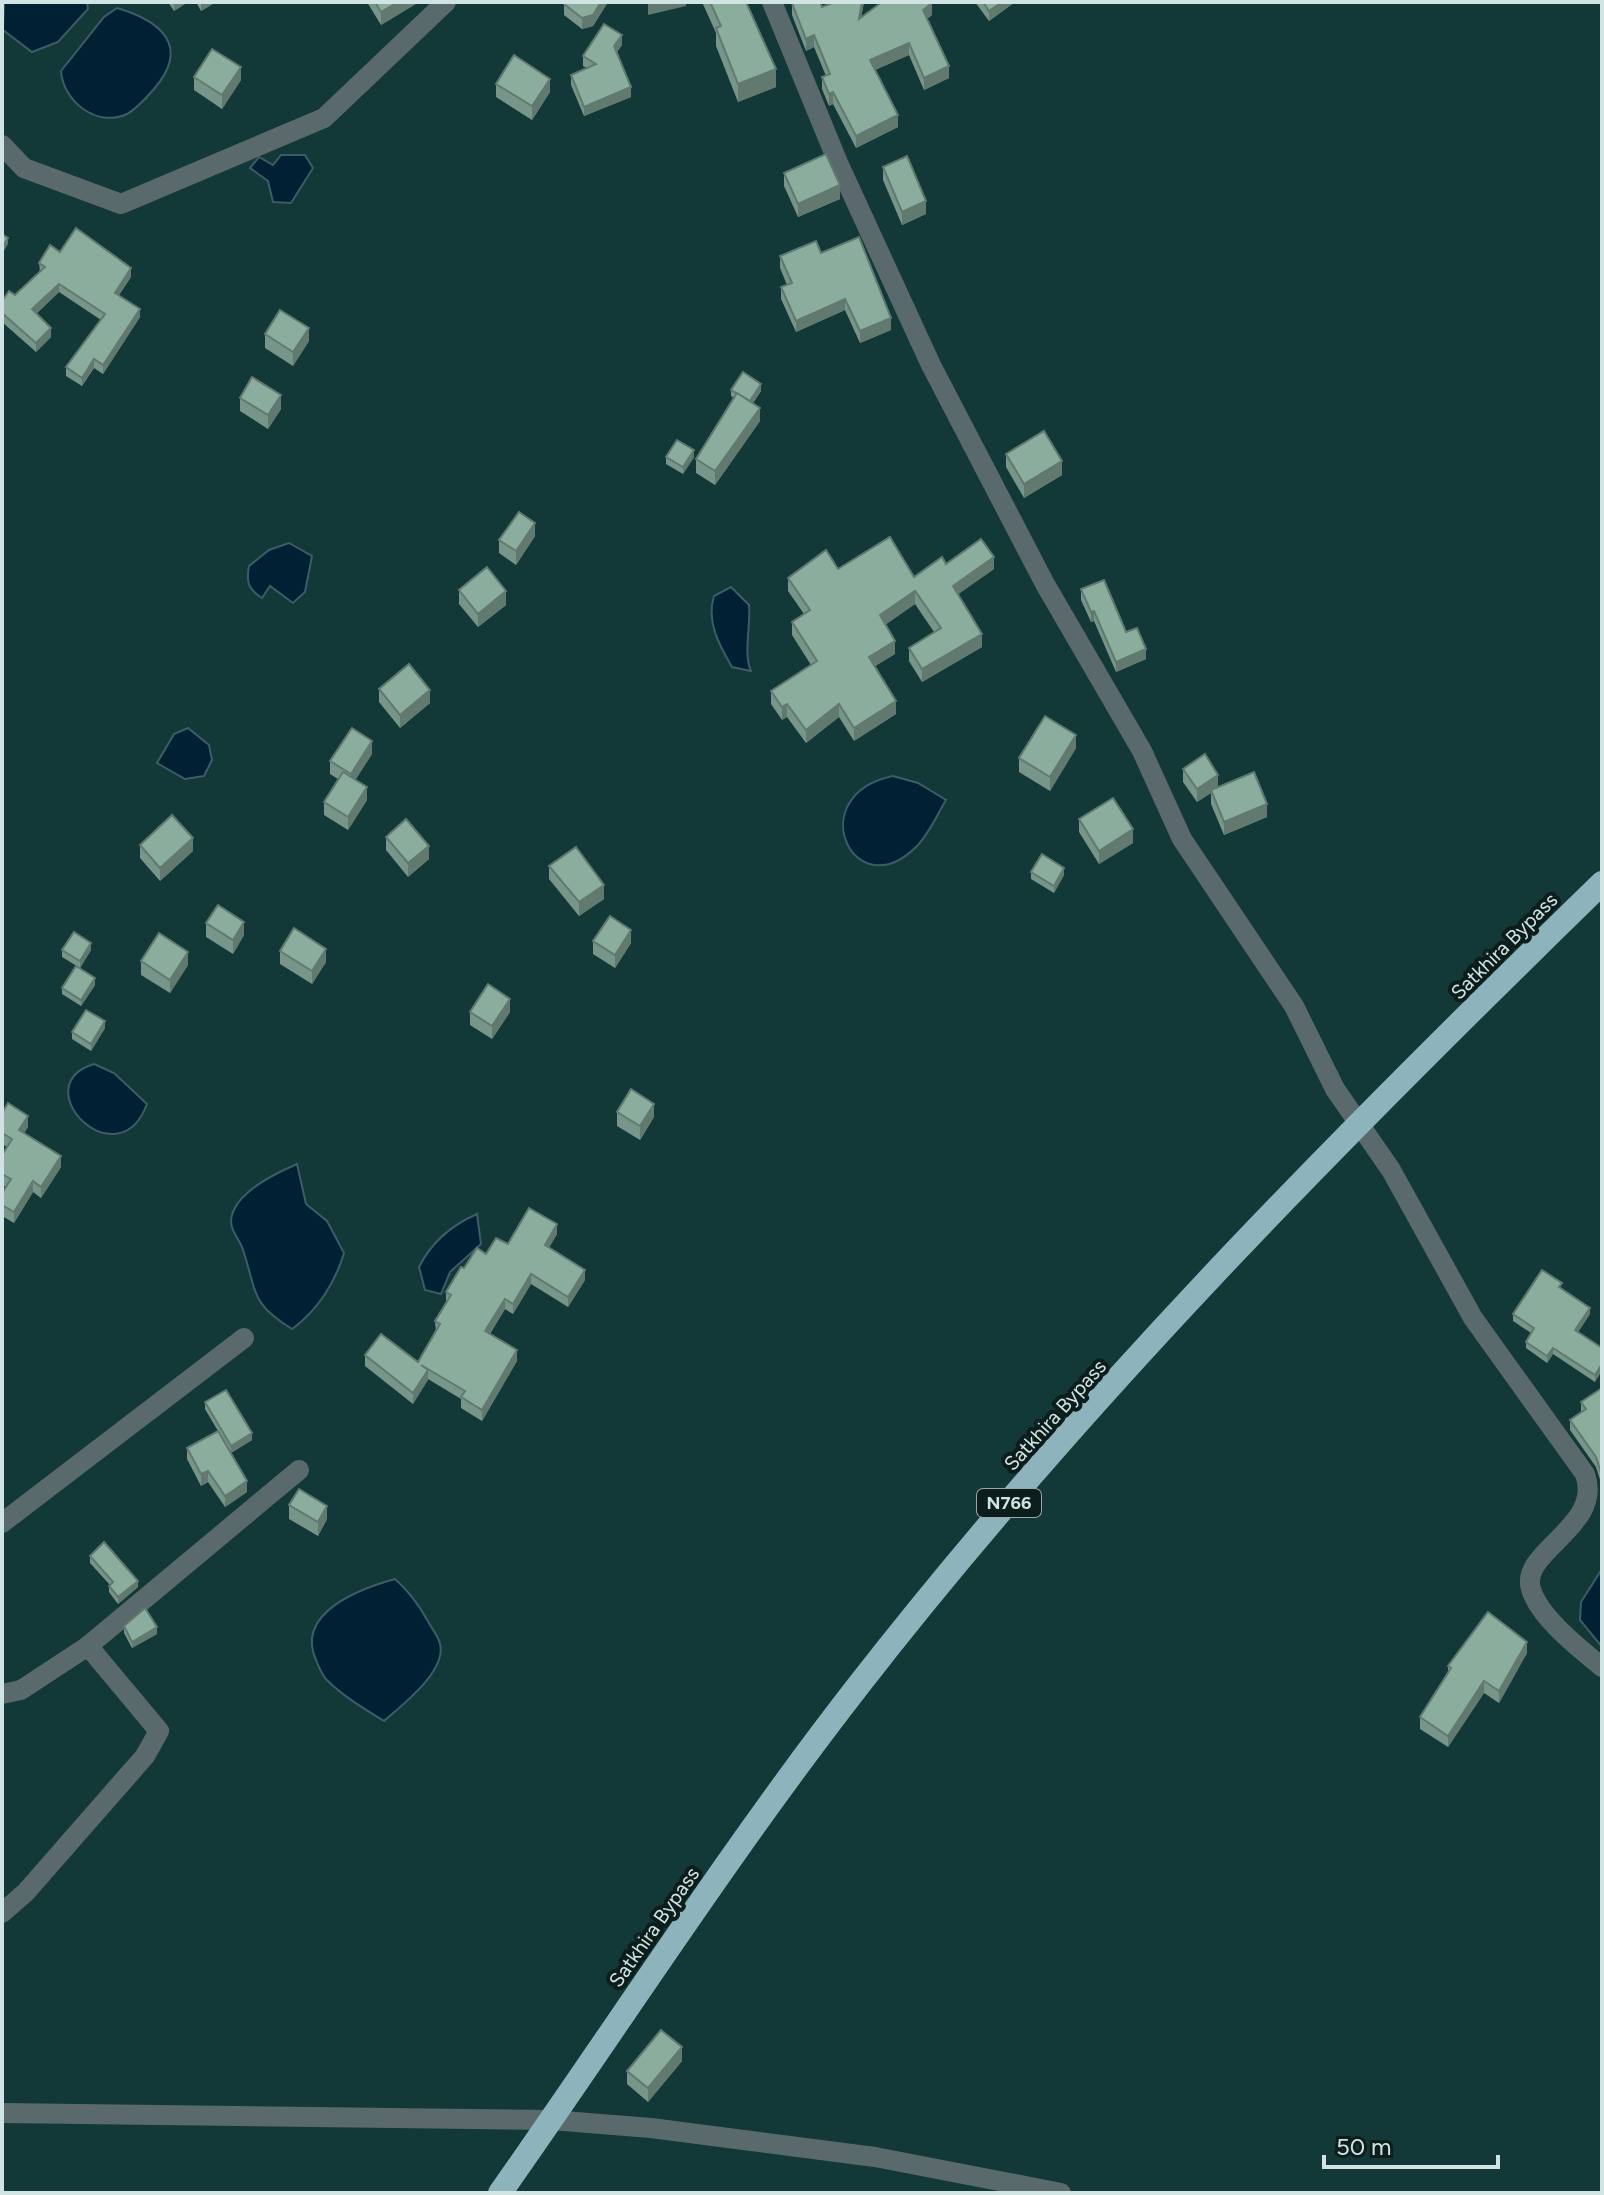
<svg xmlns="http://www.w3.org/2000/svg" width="1604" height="2195" font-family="Figtree,sans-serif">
<rect width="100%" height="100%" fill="#123937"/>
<g fill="#002133" stroke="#3e5c68" stroke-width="2">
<path d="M 4,2 L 87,2 L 88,9 L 58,42 L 32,52 L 3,30 Z"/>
<path d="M 117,8 C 161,21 191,46 154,89 C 147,97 136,109 127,114 C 96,128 63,101 61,71 L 104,17 Z"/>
<path d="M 281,155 L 305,155 L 313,168 L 291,203 L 273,202 L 268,181 L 250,168 L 259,157 L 273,165 Z"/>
<path d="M 289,543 L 312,556 L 305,592 L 293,603 L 270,586 L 262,598 C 248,589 246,582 249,566 L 269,550 Z"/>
<path d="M 731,587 L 749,605 C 751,626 743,654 751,671 L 732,667 C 719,645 706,621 714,596 Z"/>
<path d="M 188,728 L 209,745 L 212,760 L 204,776 L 185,779 L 157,763 L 174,734 Z"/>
<path d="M 893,776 L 918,783 L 946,800 C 937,815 929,834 916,847 C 853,909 801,795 893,776 Z"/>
<path d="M 94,1064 L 114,1073 L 147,1104 C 118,1182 23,1086 94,1064 Z"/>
<path d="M 297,1164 L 306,1204 L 327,1221 L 344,1253 C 335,1283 317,1311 292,1329 C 251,1304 257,1293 244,1253 C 240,1237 226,1229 233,1212 C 242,1189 276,1173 297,1164 Z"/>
<path d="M 477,1214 L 481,1244 L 450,1272 L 441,1294 L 425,1290 L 419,1267 C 431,1243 452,1225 477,1214 Z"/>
<path d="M 1602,1569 L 1602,1647 L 1580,1620 L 1581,1602 Z"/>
<path d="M 395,1579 C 410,1592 419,1605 429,1623 C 432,1629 439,1637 440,1644 C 447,1671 402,1705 384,1721 C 365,1709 344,1697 328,1681 C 322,1676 319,1667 316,1660 C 295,1613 359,1589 395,1579 Z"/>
</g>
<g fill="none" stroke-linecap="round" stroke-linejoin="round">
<g stroke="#59696c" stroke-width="20">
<path d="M 772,2 L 839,165 L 931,365 L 1045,584 L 1142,751 L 1182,839 L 1294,1006 L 1335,1089 L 1391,1170 L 1473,1318 L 1585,1474 C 1604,1527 1519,1551 1531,1589 C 1539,1617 1580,1649 1602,1667"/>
<path d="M 2,145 L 24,168 L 121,204 L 324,118 L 446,2"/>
<path d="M 2,1523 L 244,1338"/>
<path d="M 2,1694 L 21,1690 L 88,1646 L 299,1470"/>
<path d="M 2,1913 L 26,1892 L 145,1756 L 159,1731 L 88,1646"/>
<path d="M 2,2113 L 551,2120 L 651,2128 L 875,2157 L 1061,2193"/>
</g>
<path stroke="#8db4bc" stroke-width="24" d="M 500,2193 C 619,2024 731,1849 858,1686 C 1082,1398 1341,1137 1602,883"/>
</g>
<g fill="#779588">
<path d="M 168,2 L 188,2 L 174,11 Z"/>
<path d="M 196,2 L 216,2 L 201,11 Z"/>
<path d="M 367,2 L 419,2 L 381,25 Z"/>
<path d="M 565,2 L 608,2 L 593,26 L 582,29 L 564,15 L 564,4 Z"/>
<path d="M 702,2 L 746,2 L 776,87 L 738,102 L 716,46 L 716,33 Z"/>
<path d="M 835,2 L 864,2 L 861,17 L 932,15 L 927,19 L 949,78 L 924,90 L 909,55 L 875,70 L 898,127 L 856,148 L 833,104 L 829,106 L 822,89 L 822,77 L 826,76 L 814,47 L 806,51 L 792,15 L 792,3 L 822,7 Z"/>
<path d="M 975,2 L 1015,2 L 989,21 Z"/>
<path d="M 622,45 L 617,52 L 631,97 L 584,116 L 571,85 L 571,75 L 587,68 L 583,66 L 583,56 Z"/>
<path d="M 194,77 L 241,80 L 222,109 L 194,90 Z"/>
<path d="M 496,84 L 550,92 L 532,120 L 496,97 Z"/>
<path d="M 883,167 L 926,214 L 902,225 L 883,180 Z"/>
<path d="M 784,173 L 840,199 L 798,217 L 784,186 Z"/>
<path d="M 60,252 L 131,277 L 119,295 L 140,317 L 103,374 L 94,368 L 82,386 L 66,376 L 66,367 L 101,320 L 59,292 L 36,314 L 51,337 L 36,352 L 2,322 L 2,301 L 15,295 L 40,272 L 39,263 Z"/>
<path d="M 821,253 L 891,330 L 860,343 L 845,310 L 796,332 L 781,299 L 781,287 L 787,285 L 780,268 L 780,256 Z"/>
<path d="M 265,334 L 309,341 L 293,366 L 265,348 Z"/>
<path d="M 731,390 L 761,391 L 753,403 L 760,421 L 715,485 L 696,473 L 696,459 L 734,398 L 731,396 Z"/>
<path d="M 240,398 L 281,409 L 268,429 L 240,411 Z"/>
<path d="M 1006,454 L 1062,475 L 1024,498 L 1006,467 Z"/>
<path d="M 666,457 L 694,457 L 683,474 L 666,464 Z"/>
<path d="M 535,536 L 516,565 L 499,553 L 499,540 Z"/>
<path d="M 946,564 L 994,569 L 958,594 L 982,647 L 922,682 L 909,661 L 909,648 L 934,632 L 915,604 L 885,625 L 895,654 L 875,666 L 896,714 L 854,741 L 839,717 L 806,743 L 787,717 L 782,720 L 771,704 L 771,691 L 811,665 L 792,635 L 792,622 L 804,614 L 788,591 L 788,578 L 838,569 L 914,577 Z"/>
<path d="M 1081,589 L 1126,632 L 1146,659 L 1116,672 L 1094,621 L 1091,622 L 1081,600 Z"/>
<path d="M 459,590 L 506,605 L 478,627 L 459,604 Z"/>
<path d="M 379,689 L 430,703 L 400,728 L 379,702 Z"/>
<path d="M 1076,748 L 1050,791 L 1019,772 L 1019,758 Z"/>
<path d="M 372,754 L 355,780 L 367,800 L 348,830 L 324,815 L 324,802 L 338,779 L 330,774 L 330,761 Z"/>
<path d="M 1183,769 L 1218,787 L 1267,817 L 1224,835 L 1211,804 L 1211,793 L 1197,802 L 1183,782 Z"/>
<path d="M 1079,819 L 1133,843 L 1099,864 L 1079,832 Z"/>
<path d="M 386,837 L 429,859 L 408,877 L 386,850 Z"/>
<path d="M 140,845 L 193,851 L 160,881 L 140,858 Z"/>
<path d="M 549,866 L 604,899 L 579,916 L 549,879 Z"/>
<path d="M 1031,872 L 1064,875 L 1054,893 L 1031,879 Z"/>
<path d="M 206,923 L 244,935 L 233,954 L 206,937 Z"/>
<path d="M 593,941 L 631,943 L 615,968 L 593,954 Z"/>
<path d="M 62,950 L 91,950 L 80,968 L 62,957 Z"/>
<path d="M 280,951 L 326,962 L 312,984 L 280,964 Z"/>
<path d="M 141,961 L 188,965 L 170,993 L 141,975 Z"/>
<path d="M 95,985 L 81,1006 L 62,994 L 62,988 Z"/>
<path d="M 470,1012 L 510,1012 L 492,1039 L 470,1025 Z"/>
<path d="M 105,1028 L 91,1051 L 72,1039 L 72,1032 Z"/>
<path d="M 617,1112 L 654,1117 L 640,1140 L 617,1126 Z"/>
<path d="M 2,1113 L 28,1127 L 24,1133 L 61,1167 L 41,1198 L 33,1192 L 14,1223 L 2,1216 L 2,1193 L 6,1187 L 2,1185 L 2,1155 L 7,1147 L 2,1144 Z"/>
<path d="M 557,1234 L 549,1247 L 585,1280 L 568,1307 L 531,1284 L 513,1314 L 505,1309 L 490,1334 L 517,1361 L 482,1421 L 461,1408 L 461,1399 L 428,1379 L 413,1404 L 365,1366 L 365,1355 L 418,1362 L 436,1332 L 435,1321 L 446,1303 L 446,1292 L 464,1268 L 486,1254 L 508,1244 Z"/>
<path d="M 1562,1289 L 1590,1314 L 1578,1332 L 1602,1348 L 1595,1382 L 1553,1354 L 1547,1363 L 1526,1348 L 1526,1342 L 1531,1333 L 1513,1321 L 1513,1314 Z"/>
<path d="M 1602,1388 L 1602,1486 L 1596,1467 L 1570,1430 L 1570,1420 L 1581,1412 L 1581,1402 Z"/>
<path d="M 205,1402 L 252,1440 L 231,1453 L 205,1409 Z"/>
<path d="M 187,1448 L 247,1492 L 225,1507 L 208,1482 L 201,1486 L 187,1459 Z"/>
<path d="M 289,1505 L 327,1519 L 318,1536 L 289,1519 Z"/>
<path d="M 90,1556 L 138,1587 L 118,1604 L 109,1592 L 109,1586 L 110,1585 L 90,1563 Z"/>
<path d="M 124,1626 L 157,1634 L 132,1648 L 124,1633 Z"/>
<path d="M 1527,1653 L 1499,1703 L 1484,1693 L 1448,1747 L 1420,1729 L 1420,1717 L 1448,1674 L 1448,1666 Z"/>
<path d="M 682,2061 L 648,2102 L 627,2084 L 627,2071 Z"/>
</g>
<g fill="#61796f">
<path d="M 174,2 L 188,2 L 174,11 Z"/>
<path d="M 201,2 L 216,2 L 201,11 Z"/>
<path d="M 398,2 L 419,2 L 381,25 L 381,12 Z"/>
<path d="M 601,2 L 608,2 L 593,26 L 582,29 L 582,18 Z"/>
<path d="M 648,2 L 686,2 L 686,6 L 648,15 Z"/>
<path d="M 862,2 L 864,2 L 859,31 L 859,19 Z"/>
<path d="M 1002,2 L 1015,2 L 989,21 L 989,11 Z"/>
<path d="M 932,3 L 932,15 L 923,22 L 923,10 Z"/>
<path d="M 622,35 L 622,45 L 614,56 L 614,46 Z"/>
<path d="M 814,35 L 814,47 L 806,51 L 806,39 Z"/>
<path d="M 909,43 L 909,55 L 870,72 L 870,60 Z"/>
<path d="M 949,66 L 949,78 L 924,90 L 924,78 Z"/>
<path d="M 241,67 L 241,80 L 222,109 L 222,95 Z"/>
<path d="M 776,69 L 776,87 L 738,102 L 738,84 Z"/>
<path d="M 550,79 L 550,92 L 532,120 L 532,106 Z"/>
<path d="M 631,87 L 631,97 L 584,116 L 584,107 Z"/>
<path d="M 833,92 L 833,104 L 829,106 L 829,94 Z"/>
<path d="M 898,115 L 898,127 L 856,148 L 856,136 Z"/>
<path d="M 840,185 L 840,199 L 798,217 L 798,204 Z"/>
<path d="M 926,201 L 926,214 L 902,225 L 902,212 Z"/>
<path d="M 8,238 L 8,244 L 2,254 L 2,247 Z"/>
<path d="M 131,268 L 131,277 L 115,301 L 115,293 Z"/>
<path d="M 59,284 L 59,292 L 32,318 L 32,309 Z"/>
<path d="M 845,299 L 845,310 L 796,332 L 796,321 Z"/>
<path d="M 140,309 L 140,317 L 103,374 L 103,365 Z"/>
<path d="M 891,318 L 891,330 L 860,343 L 860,331 Z"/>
<path d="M 51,328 L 51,337 L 36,352 L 36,343 Z"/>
<path d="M 309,328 L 309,341 L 293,366 L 293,352 Z"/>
<path d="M 94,359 L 94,368 L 82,386 L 82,378 Z"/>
<path d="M 761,384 L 761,391 L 750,408 L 750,402 Z"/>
<path d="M 281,395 L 281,409 L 268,429 L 268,415 Z"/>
<path d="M 760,408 L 760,421 L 715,485 L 715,471 Z"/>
<path d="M 694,450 L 694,457 L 683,474 L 683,467 Z"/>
<path d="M 1062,461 L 1062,475 L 1024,498 L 1024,484 Z"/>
<path d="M 535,523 L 535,536 L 516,565 L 516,551 Z"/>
<path d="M 994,557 L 994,569 L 953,598 L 953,586 Z"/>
<path d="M 506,591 L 506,605 L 478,627 L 478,614 Z"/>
<path d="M 915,591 L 915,604 L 880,628 L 880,615 Z"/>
<path d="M 1094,611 L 1094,621 L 1091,622 L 1091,612 Z"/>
<path d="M 982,634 L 982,647 L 922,682 L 922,669 Z"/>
<path d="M 895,641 L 895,654 L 869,670 L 869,657 Z"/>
<path d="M 1146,649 L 1146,659 L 1116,672 L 1116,662 Z"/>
<path d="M 430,690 L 430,703 L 400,728 L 400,715 Z"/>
<path d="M 896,701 L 896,714 L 854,741 L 854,728 Z"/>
<path d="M 787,704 L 787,717 L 782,720 L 782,707 Z"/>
<path d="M 839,704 L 839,717 L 806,743 L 806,730 Z"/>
<path d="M 1076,735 L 1076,748 L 1050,791 L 1050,777 Z"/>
<path d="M 372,741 L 372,754 L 351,787 L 351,774 Z"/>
<path d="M 1218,775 L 1218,788 L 1211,790 L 1211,793 L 1197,802 L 1197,789 Z"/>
<path d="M 367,787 L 367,800 L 348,830 L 348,817 Z"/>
<path d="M 1267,804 L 1267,817 L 1224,835 L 1224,822 Z"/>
<path d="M 1133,829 L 1133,843 L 1099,864 L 1099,851 Z"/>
<path d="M 193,838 L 193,851 L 160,881 L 160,868 Z"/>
<path d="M 429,846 L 429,859 L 408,877 L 408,863 Z"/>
<path d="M 1064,868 L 1064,875 L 1054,893 L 1054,886 Z"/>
<path d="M 604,885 L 604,899 L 579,916 L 579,902 Z"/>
<path d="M 244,922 L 244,935 L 233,954 L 233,940 Z"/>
<path d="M 631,930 L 631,943 L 615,968 L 615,955 Z"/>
<path d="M 91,943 L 91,950 L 80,968 L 80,961 Z"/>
<path d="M 326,949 L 326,962 L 312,984 L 312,971 Z"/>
<path d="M 188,952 L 188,965 L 170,993 L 170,980 Z"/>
<path d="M 95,978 L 95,985 L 81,1006 L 81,1000 Z"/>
<path d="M 510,999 L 510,1012 L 492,1039 L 492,1026 Z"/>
<path d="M 105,1021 L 105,1028 L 91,1051 L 91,1044 Z"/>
<path d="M 654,1104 L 654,1117 L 640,1140 L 640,1126 Z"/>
<path d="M 28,1116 L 28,1127 L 19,1141 L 19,1130 Z"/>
<path d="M 61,1156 L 61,1167 L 41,1198 L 41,1187 Z"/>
<path d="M 33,1181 L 33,1192 L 14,1223 L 14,1212 Z"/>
<path d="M 557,1224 L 557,1234 L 545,1255 L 545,1245 Z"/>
<path d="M 585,1270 L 585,1280 L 568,1307 L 568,1297 Z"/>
<path d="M 531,1274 L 531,1284 L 513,1314 L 513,1304 Z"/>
<path d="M 505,1299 L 505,1309 L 485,1341 L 485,1331 Z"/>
<path d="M 1590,1308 L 1590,1314 L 1575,1337 L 1575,1330 Z"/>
<path d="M 1553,1348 L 1553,1354 L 1547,1363 L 1547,1356 Z"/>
<path d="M 517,1350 L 517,1361 L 482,1421 L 482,1410 Z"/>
<path d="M 1602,1364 L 1602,1371 L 1595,1382 L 1595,1375 Z"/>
<path d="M 428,1370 L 428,1380 L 413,1404 L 413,1393 Z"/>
<path d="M 252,1433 L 252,1440 L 231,1453 L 231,1446 Z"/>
<path d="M 208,1471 L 208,1482 L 201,1486 L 201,1474 Z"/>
<path d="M 247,1481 L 247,1492 L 225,1507 L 225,1496 Z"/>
<path d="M 327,1506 L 327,1519 L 318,1536 L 318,1522 Z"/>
<path d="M 138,1581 L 138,1587 L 118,1604 L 118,1597 Z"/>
<path d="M 157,1627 L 157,1634 L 132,1648 L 132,1642 Z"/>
<path d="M 1527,1642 L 1527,1653 L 1499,1703 L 1499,1691 Z"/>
<path d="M 1484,1681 L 1484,1693 L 1448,1747 L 1448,1736 Z"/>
<path d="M 682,2047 L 682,2061 L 648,2102 L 648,2088 Z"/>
</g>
<g fill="#8aad9e" stroke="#61796f" stroke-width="2">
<path d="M 375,2 L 398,2 L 381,12 Z"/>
<path d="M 565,2 L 601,2 L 593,15 L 582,18 L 564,4 Z"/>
<path d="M 710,2 L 746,2 L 776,69 L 738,84 L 716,28 L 721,26 Z"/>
<path d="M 795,2 L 820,2 L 822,7 L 835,2 L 862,2 L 859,19 L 882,2 L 931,2 L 932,3 L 923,10 L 949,66 L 924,78 L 909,43 L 870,60 L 898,115 L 856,136 L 833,92 L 829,94 L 822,77 L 830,74 L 814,35 L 806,39 L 792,3 Z"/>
<path d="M 983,2 L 1002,2 L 989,11 Z"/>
<path d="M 604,24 L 622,35 L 614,46 L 631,87 L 584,107 L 571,75 L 596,64 L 583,56 Z"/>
<path d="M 212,49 L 241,67 L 222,95 L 194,77 Z"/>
<path d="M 514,55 L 550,79 L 532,106 L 496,84 Z"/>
<path d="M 826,154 L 840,185 L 798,204 L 784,173 Z"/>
<path d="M 907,156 L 926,201 L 902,212 L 883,167 Z"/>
<path d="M 76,228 L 131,268 L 115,293 L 140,309 L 103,365 L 94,359 L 82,378 L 66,367 L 105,314 L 59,284 L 32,309 L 51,328 L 36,343 L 2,313 L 2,301 L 9,291 L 15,295 L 45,267 L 39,263 L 50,245 L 60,252 Z"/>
<path d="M 2,234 L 8,238 L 2,247 Z"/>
<path d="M 859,237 L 891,318 L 860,331 L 845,299 L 796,321 L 781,287 L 792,283 L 780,256 L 816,241 L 821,253 Z"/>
<path d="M 280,310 L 309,328 L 293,352 L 265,334 Z"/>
<path d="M 743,372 L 761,384 L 750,401 L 731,390 Z"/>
<path d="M 252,377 L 281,395 L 268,415 L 240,398 Z"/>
<path d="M 737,393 L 760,408 L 715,471 L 696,459 Z"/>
<path d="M 1044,431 L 1062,461 L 1024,484 L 1006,454 Z"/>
<path d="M 677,440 L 694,450 L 683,467 L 666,457 Z"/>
<path d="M 519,512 L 535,523 L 516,551 L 499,540 Z"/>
<path d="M 890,537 L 914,577 L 942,557 L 946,564 L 981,539 L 994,557 L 953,586 L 982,634 L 922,669 L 909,648 L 941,628 L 915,591 L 880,615 L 895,641 L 869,657 L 896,701 L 854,728 L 839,704 L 806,730 L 787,704 L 782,707 L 771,691 L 817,661 L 792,622 L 810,610 L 788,578 L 826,550 L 838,569 Z"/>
<path d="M 487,567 L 506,591 L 478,614 L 459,590 Z"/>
<path d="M 1104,580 L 1126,632 L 1137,628 L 1146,649 L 1116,662 L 1094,611 L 1091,612 L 1081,589 Z"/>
<path d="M 409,664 L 430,690 L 400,715 L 379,689 Z"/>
<path d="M 1045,716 L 1076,735 L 1050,777 L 1019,758 Z"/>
<path d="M 352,728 L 372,741 L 351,774 L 330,761 Z"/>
<path d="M 1205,754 L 1218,775 L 1197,789 L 1183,769 Z"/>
<path d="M 343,772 L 367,787 L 348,817 L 324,802 Z"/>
<path d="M 1254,772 L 1267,804 L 1224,822 L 1211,790 Z"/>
<path d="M 1113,798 L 1133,829 L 1099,851 L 1079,819 Z"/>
<path d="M 172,815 L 193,838 L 160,868 L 140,845 Z"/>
<path d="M 406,819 L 429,846 L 408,863 L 386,837 Z"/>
<path d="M 576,847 L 604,885 L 579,902 L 549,866 Z"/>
<path d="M 1042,854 L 1064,868 L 1054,886 L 1031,872 Z"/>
<path d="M 218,905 L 244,922 L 233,940 L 206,923 Z"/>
<path d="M 610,916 L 631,930 L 615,955 L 593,941 Z"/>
<path d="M 294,928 L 326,949 L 312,971 L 280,951 Z"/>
<path d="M 74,932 L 91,943 L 80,961 L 62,950 Z"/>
<path d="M 159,933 L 188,952 L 170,980 L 141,961 Z"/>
<path d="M 76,966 L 95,978 L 81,1000 L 62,988 Z"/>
<path d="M 488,984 L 510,999 L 492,1026 L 470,1012 Z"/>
<path d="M 86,1010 L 105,1021 L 91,1044 L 72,1032 Z"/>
<path d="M 631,1089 L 654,1104 L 640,1126 L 617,1112 Z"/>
<path d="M 8,1103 L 28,1116 L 19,1130 L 61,1156 L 41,1187 L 33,1181 L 14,1212 L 2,1205 L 2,1193 L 11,1179 L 2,1174 L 2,1155 L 12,1139 L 2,1133 L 2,1113 Z"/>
<path d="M 529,1208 L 557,1224 L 545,1245 L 585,1270 L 568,1297 L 531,1274 L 513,1304 L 505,1299 L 485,1331 L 517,1350 L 482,1410 L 461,1397 L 465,1391 L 421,1365 L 428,1370 L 413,1393 L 365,1355 L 381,1334 L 418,1362 L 440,1324 L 435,1321 L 451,1295 L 446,1292 L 461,1267 L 464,1268 L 477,1248 L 486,1254 L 496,1238 L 508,1244 Z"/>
<path d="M 1542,1270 L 1562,1283 L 1559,1287 L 1590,1308 L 1575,1330 L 1602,1348 L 1602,1364 L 1595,1375 L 1553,1348 L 1547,1356 L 1526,1342 L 1534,1328 L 1513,1314 Z"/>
<path d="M 1602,1388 L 1602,1476 L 1596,1457 L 1570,1420 L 1586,1409 L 1581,1402 Z"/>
<path d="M 226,1390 L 252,1433 L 231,1446 L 205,1402 Z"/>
<path d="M 218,1431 L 247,1481 L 225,1496 L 208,1471 L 201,1474 L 187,1448 Z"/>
<path d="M 299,1489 L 327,1506 L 318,1522 L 289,1505 Z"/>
<path d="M 104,1542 L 138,1581 L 118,1597 L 109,1586 L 113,1582 L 90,1556 Z"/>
<path d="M 145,1608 L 157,1627 L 132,1642 L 124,1626 Z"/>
<path d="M 1488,1612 L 1527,1642 L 1499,1691 L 1484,1681 L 1448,1736 L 1420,1717 L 1451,1668 L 1448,1666 Z"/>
<path d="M 661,2030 L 682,2047 L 648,2088 L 627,2071 Z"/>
</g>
<g text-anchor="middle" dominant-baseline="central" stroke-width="8" stroke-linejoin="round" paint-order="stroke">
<rect fill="#0d1d1c" stroke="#96a9a7" stroke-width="2" x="977" y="1489" width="64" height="28" rx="6"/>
<g font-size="18" font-weight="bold" fill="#d0e5e3">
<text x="1009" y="1503">N766</text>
</g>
<g font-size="20" fill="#d0e5e3" stroke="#0d1d1c">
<text transform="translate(1504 946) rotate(-45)">Satkhira Bypass</text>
<text transform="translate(1055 1415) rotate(-48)">Satkhira Bypass</text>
<text transform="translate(654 1927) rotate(-55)">Satkhira Bypass</text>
</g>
</g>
<rect width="1604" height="2195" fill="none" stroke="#d0e5e3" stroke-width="8"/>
<path d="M1324 2155v12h174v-12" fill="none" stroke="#d0e5e3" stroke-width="4"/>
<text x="1336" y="2155" font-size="24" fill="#d0e5e3" stroke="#0d1d1c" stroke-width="6" paint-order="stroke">50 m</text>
</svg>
